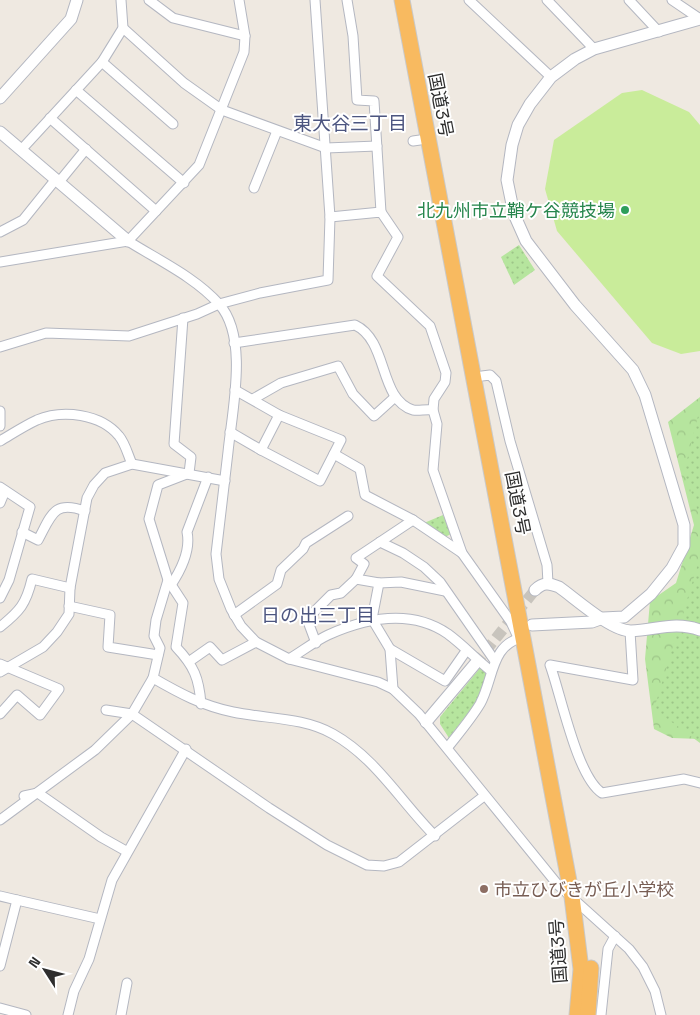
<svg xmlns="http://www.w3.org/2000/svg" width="700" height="1015" font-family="'Space Grotesk','Noto Sans JP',sans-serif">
<defs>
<pattern id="forest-crowns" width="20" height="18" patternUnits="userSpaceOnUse" patternTransform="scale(1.25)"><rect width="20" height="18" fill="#b6e59e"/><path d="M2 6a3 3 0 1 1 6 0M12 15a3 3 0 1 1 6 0" fill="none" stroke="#9dc588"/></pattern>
<pattern id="park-dots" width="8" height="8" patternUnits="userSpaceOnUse" patternTransform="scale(1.25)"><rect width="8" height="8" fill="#b6e59e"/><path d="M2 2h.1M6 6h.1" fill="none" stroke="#9dc588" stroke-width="1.8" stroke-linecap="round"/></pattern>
</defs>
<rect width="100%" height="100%" fill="#efe9e1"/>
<path fill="url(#forest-crowns)" d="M 700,397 L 700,739 L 672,738 L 654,729 L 645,659 L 650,601 L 676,583 L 694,525 L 668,422 Z"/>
<g fill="url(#park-dots)">
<path d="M 519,245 L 535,270 L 514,285 L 501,257 Z"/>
<path d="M 700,408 L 700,517 L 684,472 Z"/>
<path d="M 443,515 L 451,534 L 445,537 L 424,523 Z"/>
<path d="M 700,557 L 700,743 L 654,709 Z"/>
<path d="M 480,668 L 486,672 C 485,700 464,716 449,738 L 440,724 L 440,717 Z"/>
</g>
<path fill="#c9ec9a" d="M 642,90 L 689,112 L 700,125 L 700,351 L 681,354 L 652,343 L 557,231 L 545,189 L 554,140 L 622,93 Z"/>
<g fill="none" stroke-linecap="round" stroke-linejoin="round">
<path stroke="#c8c4bd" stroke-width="11" stroke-dasharray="11 5.5" stroke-linecap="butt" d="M 475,664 L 535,590"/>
<defs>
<g id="minor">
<path d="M 149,0 L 173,18 L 245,36"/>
<path d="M 347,0 L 353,36 L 357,100 L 374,101 L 381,212"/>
<path d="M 469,0 L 551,77"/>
<path d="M 547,0 L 594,49"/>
<path d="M 629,0 L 659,32"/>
<path d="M 672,0 L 700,19"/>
<path d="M 123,28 L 184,83 L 222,110 L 326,148 L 377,146"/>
<path d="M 102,62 L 173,124"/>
<path d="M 76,90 L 184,183"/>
<path d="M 50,118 L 156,211"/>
<path d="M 413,141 L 420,140"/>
<path d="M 21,150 L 102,62 L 123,28 L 121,0"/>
<path d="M 59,182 L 86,149"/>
<path d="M 254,188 L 277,131"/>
<path d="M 330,217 L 381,212 L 398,237 L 377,276 L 430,326 L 446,373 L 445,382 L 434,399 L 433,410 L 437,424 L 433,470 L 462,553 L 511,622 L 517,635"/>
<path d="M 0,232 L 23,220 L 56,179"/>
<path d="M 128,241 C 158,260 195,277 219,304 C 249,337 232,411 228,452 C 224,486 220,520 216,554 L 219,579 L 231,609 L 241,626 L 256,642 L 289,659 L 378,682 L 393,689 L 419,714 L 558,885 L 629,949 L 643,967 L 655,991 L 661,1015"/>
<path d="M 0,262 L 128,241 L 199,165 L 244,52 L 245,36 L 239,0"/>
<path d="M 183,318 L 174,444 L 191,457 L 189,473"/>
<path d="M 234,343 L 355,325 C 389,341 378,399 413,410 C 419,411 426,409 433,410"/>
<path d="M 0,347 L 46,333 L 129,336 L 197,314 L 219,304 L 260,293 L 328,280 L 330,217 L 315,0"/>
<path d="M 482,376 L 490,375 L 496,381 L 510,441 L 547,565 L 548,583"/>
<path d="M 253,399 L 281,383 L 338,366 L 353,394 L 374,416 L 395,397"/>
<path d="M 0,411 L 0,426"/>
<path d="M 230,432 L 261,450 L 320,481 L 341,440 L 279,415 L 235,390"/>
<path d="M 0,441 C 12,434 24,426 37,420 C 63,409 101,414 119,436 C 125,443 128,455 132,464"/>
<path d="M 261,450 L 279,415"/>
<path d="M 334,454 L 360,469 L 365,495 L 413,520 L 462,553"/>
<path d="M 0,487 L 30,507 L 9,580 L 0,598"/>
<path d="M 0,503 L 5,491"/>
<path d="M 22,532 L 38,540 C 52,514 54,500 85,511"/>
<path d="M 380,542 L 403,553 L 424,567 L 440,582 L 495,661"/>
<path d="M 168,580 L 183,603 L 176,647 C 194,666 199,678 201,704"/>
<path d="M 379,583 L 401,582 L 445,591"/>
<path d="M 171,585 C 181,570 191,551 187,532 L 208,477"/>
<path d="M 69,606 L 110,615 L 108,647 L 158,655"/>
<path d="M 234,615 L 277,584 L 281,570 L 303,549 L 306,543 L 348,516"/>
<path d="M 0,627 C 20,611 26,604 32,579 L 70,588"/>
<path d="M 630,631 L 633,680 L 550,665 C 561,695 577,777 602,793 L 684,779 L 700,783"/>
<path d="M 316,643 L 307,619 L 331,595 L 341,593 L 356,579"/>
<path d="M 390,649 L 445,681 L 466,651"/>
<path d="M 289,659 C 301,652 315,641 328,635 C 366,618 410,608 448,634 C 463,645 477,660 491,671"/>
<path d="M 190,661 L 210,647 L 222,660 L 256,642"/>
<path d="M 0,664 L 59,689 L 40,715 L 17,695 L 0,714"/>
<path d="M 0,672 L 43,647 L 57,632 L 69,614 L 70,588 L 87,498 L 94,485 L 105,473 L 132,464 L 225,481"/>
<path d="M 153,678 C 179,693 203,706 233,712 C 266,719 303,717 333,734 C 376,758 401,802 435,836"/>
<path d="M 393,689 L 390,649 L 372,619 L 379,583 L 356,579 L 364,564 L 356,558 L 413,520"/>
<path d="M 106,710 L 132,714 L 269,808 L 327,845 L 367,865 L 384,866 L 399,862 L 484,796"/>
<path d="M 448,747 C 459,733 471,719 480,704 C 494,679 490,644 524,637"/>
<path d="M 24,796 L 38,793 L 101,837 L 126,851"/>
<path d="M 0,820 L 95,750 L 132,714 L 153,678 L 160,648 L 154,636 L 156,620 L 168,580 L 149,519 L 158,485 L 189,473"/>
<path d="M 0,896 L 17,900"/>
<path d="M 0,966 L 17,900 L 100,919"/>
<path d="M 0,1008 L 26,1015"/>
<path d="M 68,1015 L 74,991 L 89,959 L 112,880 L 186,749"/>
<path d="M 121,1015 L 127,983"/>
<path d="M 601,1015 L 608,949 L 615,936"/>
</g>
<g id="tertiary">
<path d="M 0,98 L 71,19 L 77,0"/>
<path d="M 0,132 L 128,241"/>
<path d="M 535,590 C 543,582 549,583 559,587 C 576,599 611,631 631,631 C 656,630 675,621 700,630"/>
<path d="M 532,625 L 592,622 L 603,618 L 624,617 L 651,594 L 672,568 L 684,546 L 684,525 L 645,395 L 633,370 L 575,305 L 526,241 L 514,214 L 507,180 L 512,145 L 518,125 L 530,104 L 551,77 L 575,59 L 594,49 L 700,19"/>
<path d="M 426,722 L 475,664"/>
</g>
<g id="trunk">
<path d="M 402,0 L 572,897 L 581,969 L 577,1015"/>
<path d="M 588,1015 L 591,968"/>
</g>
</defs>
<use href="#minor" stroke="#b4b7c1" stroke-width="11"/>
<use href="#tertiary" stroke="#b4b7c1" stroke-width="13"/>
<use href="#trunk" stroke="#c9c9c9" stroke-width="17"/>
<use href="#minor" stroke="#fff" stroke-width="9"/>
<use href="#tertiary" stroke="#fff" stroke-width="11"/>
<use href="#trunk" stroke="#f8ba60" stroke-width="15"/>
</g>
<circle fill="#2e9e5b" stroke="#fff" stroke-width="2" cx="625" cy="210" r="5"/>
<circle fill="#8d6e63" stroke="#fff" stroke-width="2" cx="484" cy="889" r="5"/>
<g text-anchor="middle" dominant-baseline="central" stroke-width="4" stroke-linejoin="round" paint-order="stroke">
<g font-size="18" fill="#2e2e2e" stroke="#fff">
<text transform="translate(441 105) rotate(79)">国道3号</text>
<text transform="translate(518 503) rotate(79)">国道3号</text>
<text transform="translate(558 951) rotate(-94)">国道3号</text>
</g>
<g font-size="18" fill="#27864d" stroke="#fff" text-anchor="end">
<text x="615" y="210">北九州市立鞘ケ谷競技場</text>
</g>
<g font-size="18" fill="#785e54" stroke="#fff" text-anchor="start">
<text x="494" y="889">市立ひびきが丘小学校</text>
</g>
<g font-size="19" fill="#4d5680" stroke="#fff">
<text x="350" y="123">東大谷三丁目</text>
<text x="318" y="615">日の出三丁目</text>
</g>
</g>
<g transform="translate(45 970) rotate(306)" stroke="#ffffff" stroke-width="4" paint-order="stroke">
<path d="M0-4L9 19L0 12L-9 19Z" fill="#2e2e2e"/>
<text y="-8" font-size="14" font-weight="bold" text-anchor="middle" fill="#2e2e2e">N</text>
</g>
</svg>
